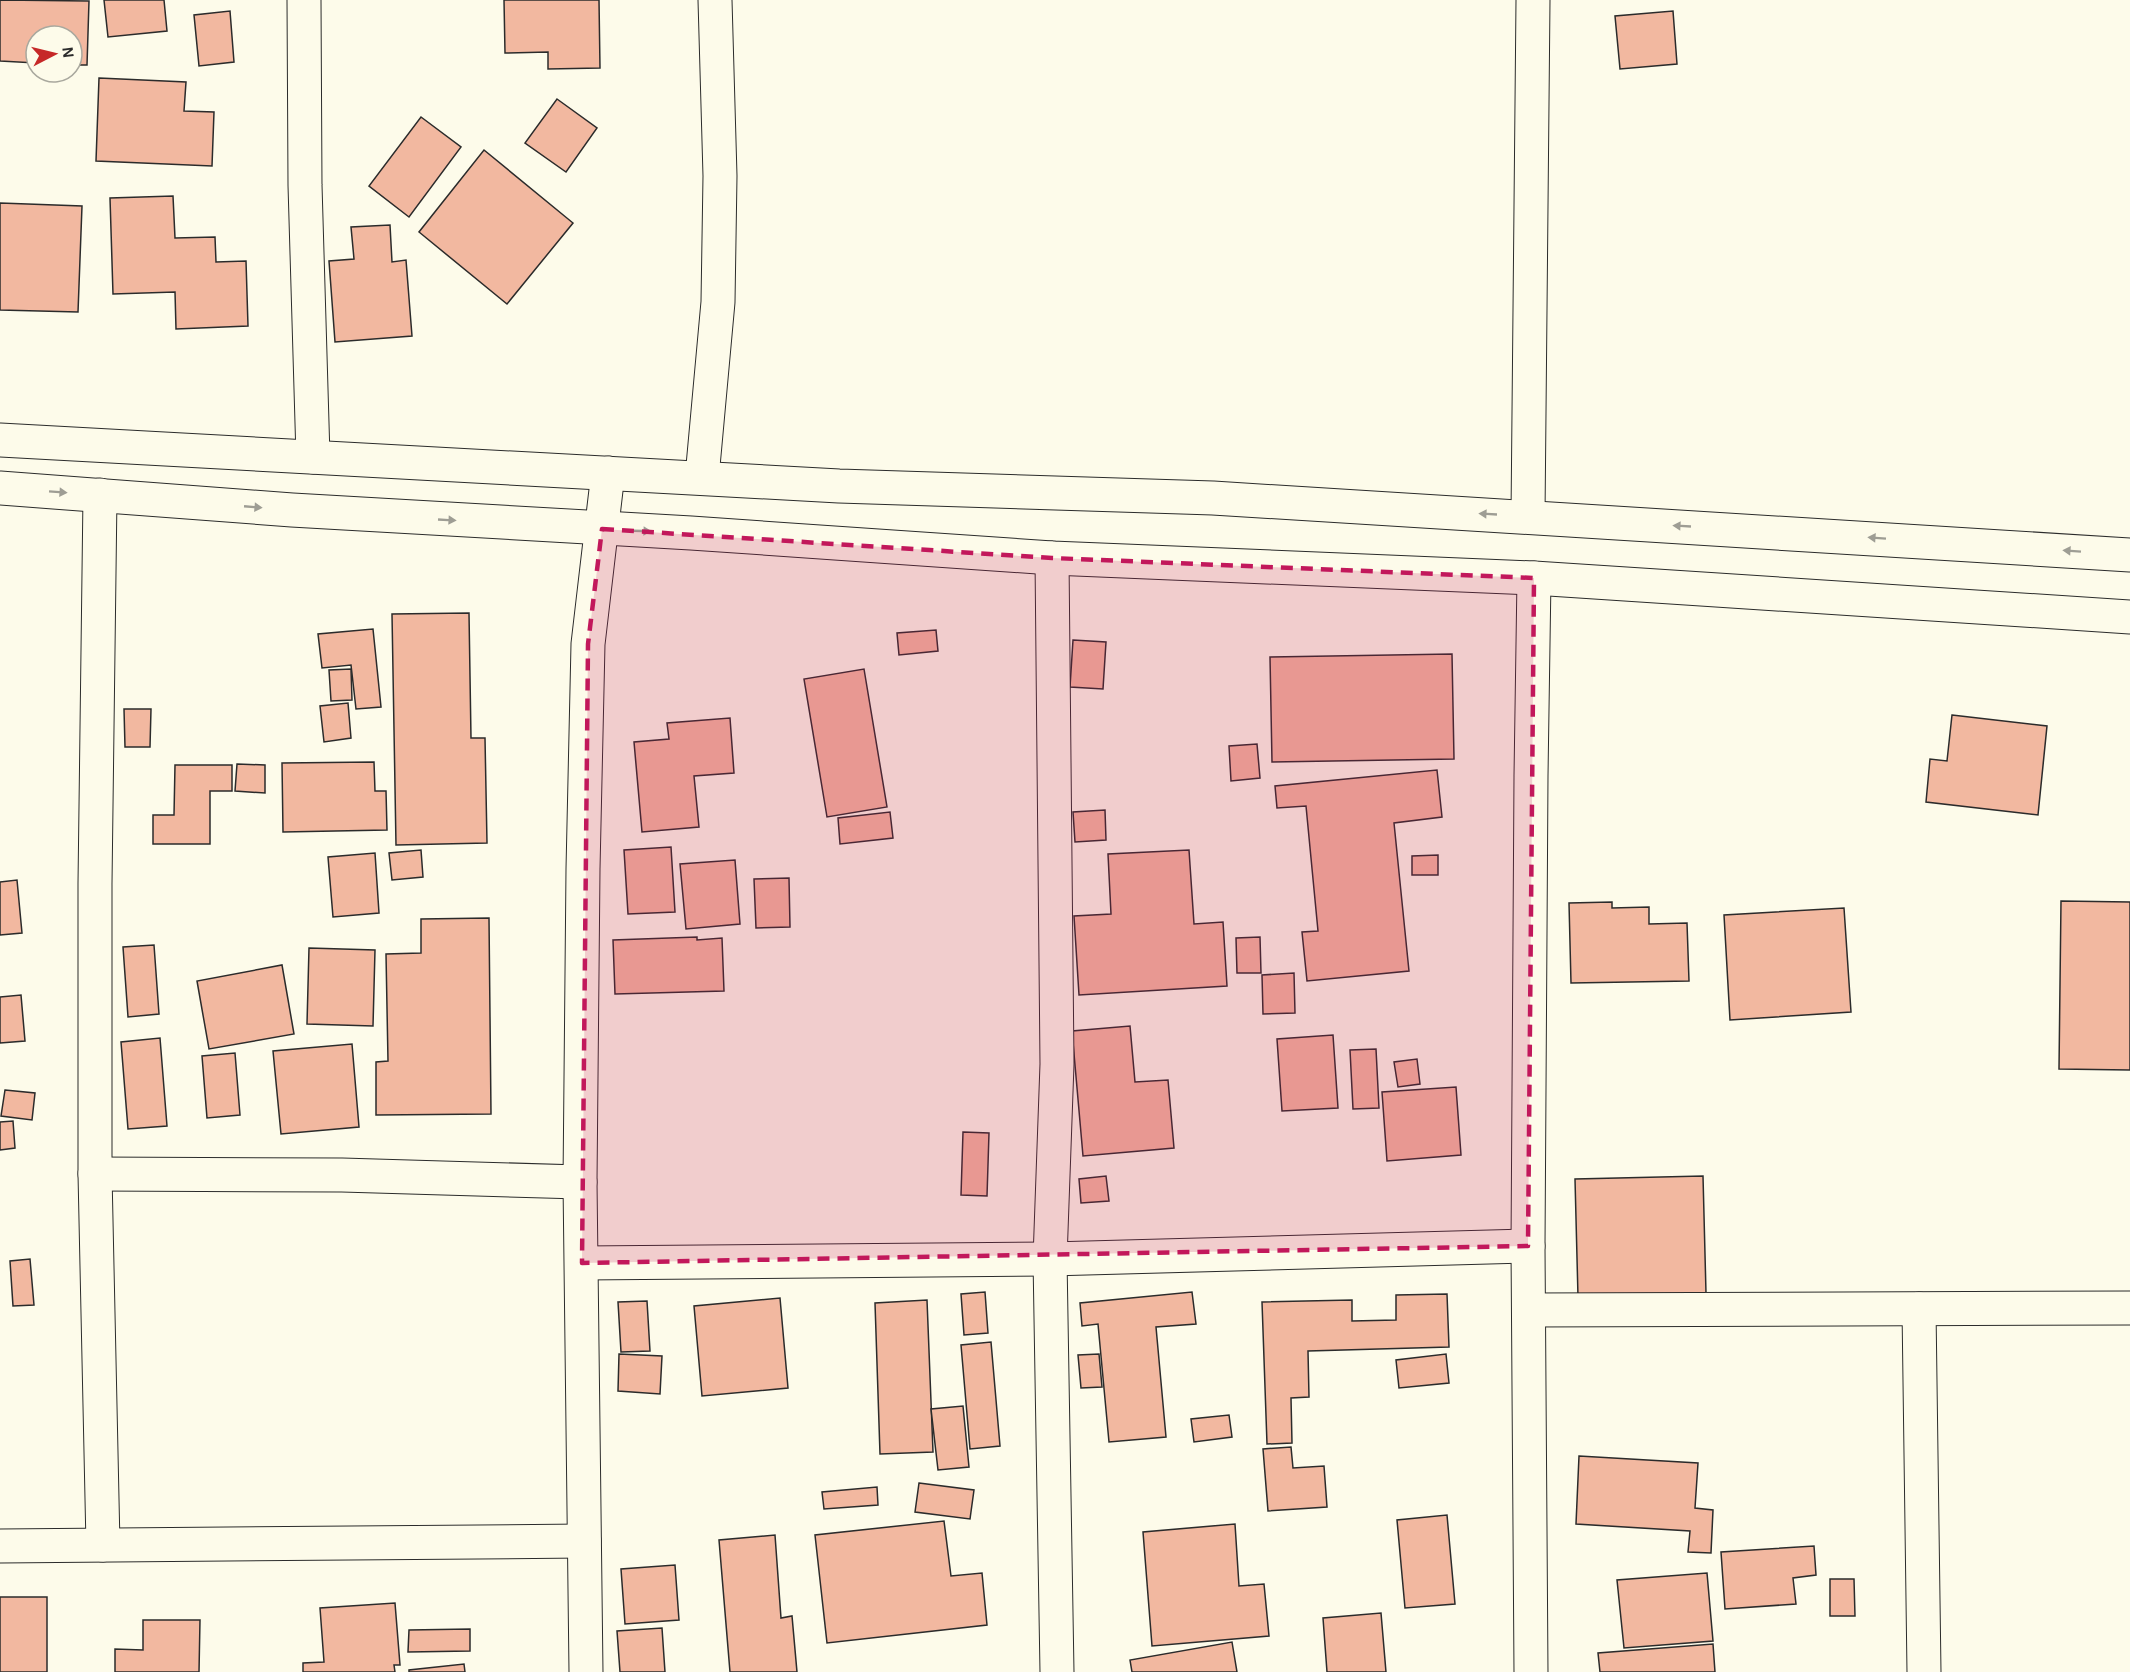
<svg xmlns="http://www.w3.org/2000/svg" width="2130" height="1672" font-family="'Alegreya Sans',sans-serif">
<rect width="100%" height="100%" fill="#fdfbea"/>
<g fill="#f2b8a0" stroke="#2b2b2b" stroke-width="1.5">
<path d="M 0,0 L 89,1 L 87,65 L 72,65 L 72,36 L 36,36 L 36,63 L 0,61 Z"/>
<path d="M 104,0 L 164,0 L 167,31 L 108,37 Z"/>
<path d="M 504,0 L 599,0 L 600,68 L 548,69 L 548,52 L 505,53 Z"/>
<path d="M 230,11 L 234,62 L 199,66 L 194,15 Z"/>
<path d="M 1673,11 L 1677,64 L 1620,69 L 1615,16 Z"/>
<path d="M 99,78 L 186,82 L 184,111 L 214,112 L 212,166 L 96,161 Z"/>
<path d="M 557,99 L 597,128 L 566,172 L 525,143 Z"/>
<path d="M 421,117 L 461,147 L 409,217 L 369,186 Z"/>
<path d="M 484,150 L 573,223 L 507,304 L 419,232 Z"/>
<path d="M 173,196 L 175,238 L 215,237 L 216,262 L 246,261 L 248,326 L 176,329 L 175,292 L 113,294 L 110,198 Z"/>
<path d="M 0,203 L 82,206 L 78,312 L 0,310 Z"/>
<path d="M 390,225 L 392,262 L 406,260 L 412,336 L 335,342 L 329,261 L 354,259 L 351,227 Z"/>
<path d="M 469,613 L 471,738 L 485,738 L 487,843 L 396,845 L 392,614 Z"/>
<path d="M 373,629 L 381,707 L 356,709 L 351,665 L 322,668 L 318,634 Z"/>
<path d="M 936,630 L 938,651 L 899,655 L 897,633 Z"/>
<path d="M 1073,640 L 1106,642 L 1103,689 L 1070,687 Z"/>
<path d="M 1452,654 L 1454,759 L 1272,762 L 1270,657 Z"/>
<path d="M 351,669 L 352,700 L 331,701 L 329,670 Z"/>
<path d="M 864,669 L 887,807 L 827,817 L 804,679 Z"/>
<path d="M 348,703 L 351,738 L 324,742 L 320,706 Z"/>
<path d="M 124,709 L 151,709 L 150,747 L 125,747 Z"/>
<path d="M 1952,715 L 2047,726 L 2038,815 L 1926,802 L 1930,759 L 1947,761 Z"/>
<path d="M 730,718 L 734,773 L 694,776 L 699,827 L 642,832 L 634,742 L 669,739 L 667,723 Z"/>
<path d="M 1257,744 L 1260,778 L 1231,781 L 1229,746 Z"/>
<path d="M 374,762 L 375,791 L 386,791 L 387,830 L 283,832 L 282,763 Z"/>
<path d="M 237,764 L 265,765 L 265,793 L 235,791 Z"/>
<path d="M 175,765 L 232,765 L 232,791 L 210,791 L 210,844 L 153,844 L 153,815 L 174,815 Z"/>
<path d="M 1437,770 L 1442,817 L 1394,823 L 1409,971 L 1307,981 L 1302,932 L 1318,931 L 1306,806 L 1277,808 L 1275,786 Z"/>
<path d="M 1105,810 L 1106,840 L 1075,842 L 1073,812 Z"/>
<path d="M 890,812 L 893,838 L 840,844 L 838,818 Z"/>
<path d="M 671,847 L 675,912 L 628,914 L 624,850 Z"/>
<path d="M 421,850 L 423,877 L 392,880 L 389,853 Z"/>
<path d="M 1189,850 L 1194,924 L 1223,922 L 1227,986 L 1079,995 L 1074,916 L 1111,914 L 1108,854 Z"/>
<path d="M 375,853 L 379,913 L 333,917 L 328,857 Z"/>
<path d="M 1438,855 L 1438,875 L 1412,875 L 1412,856 Z"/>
<path d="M 735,860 L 740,924 L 686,929 L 680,864 Z"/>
<path d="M 789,878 L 790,927 L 756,928 L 754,879 Z"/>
<path d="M 17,880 L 22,933 L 0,935 L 0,882 Z"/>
<path d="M 2061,901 L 2130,902 L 2130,1070 L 2059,1069 Z"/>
<path d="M 1612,902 L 1612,908 L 1649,907 L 1649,924 L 1687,923 L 1689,981 L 1571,983 L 1569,903 Z"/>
<path d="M 1844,908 L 1851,1012 L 1730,1020 L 1724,915 Z"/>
<path d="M 489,918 L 491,1114 L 376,1115 L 376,1062 L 388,1061 L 386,954 L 421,953 L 421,919 Z"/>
<path d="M 697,937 L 697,940 L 722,938 L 724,991 L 615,994 L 613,940 Z"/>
<path d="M 1260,937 L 1261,973 L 1237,973 L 1236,938 Z"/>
<path d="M 154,945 L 159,1014 L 128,1017 L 123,947 Z"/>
<path d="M 309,948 L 375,950 L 373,1026 L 307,1024 Z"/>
<path d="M 282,965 L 294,1034 L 209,1049 L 197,981 Z"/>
<path d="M 1294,973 L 1295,1013 L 1263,1014 L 1262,975 Z"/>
<path d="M 21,995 L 25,1041 L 0,1043 L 0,997 Z"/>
<path d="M 1130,1026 L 1135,1082 L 1168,1080 L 1174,1148 L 1083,1156 L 1072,1031 Z"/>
<path d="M 1333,1035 L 1338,1108 L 1282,1111 L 1277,1039 Z"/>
<path d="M 160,1038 L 167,1126 L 128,1129 L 121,1042 Z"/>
<path d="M 352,1044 L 359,1127 L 281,1134 L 273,1051 Z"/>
<path d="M 1376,1049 L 1379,1108 L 1353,1109 L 1350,1050 Z"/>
<path d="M 235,1053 L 240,1115 L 207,1118 L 202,1056 Z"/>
<path d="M 1417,1059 L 1420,1084 L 1398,1087 L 1394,1062 Z"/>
<path d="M 1456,1087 L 1461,1155 L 1387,1161 L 1382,1092 Z"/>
<path d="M 5,1090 L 35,1093 L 32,1120 L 1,1116 Z"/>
<path d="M 13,1121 L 15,1148 L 0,1150 L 0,1122 Z"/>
<path d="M 963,1132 L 989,1133 L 987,1196 L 961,1195 Z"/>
<path d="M 1106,1176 L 1109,1201 L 1081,1203 L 1079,1179 Z"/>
<path d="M 1703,1176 L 1706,1293 L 1578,1297 L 1575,1179 Z"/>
<path d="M 30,1259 L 34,1305 L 13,1306 L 10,1261 Z"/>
<path d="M 985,1292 L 988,1333 L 964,1335 L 961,1294 Z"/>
<path d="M 1192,1292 L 1196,1324 L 1156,1327 L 1166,1437 L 1109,1442 L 1098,1324 L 1082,1326 L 1080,1303 Z"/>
<path d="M 1447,1294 L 1449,1347 L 1308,1351 L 1309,1397 L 1291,1398 L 1292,1443 L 1267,1444 L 1262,1302 L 1352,1300 L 1352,1321 L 1396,1320 L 1396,1295 Z"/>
<path d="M 780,1298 L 788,1388 L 702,1396 L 694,1306 Z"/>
<path d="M 927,1300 L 933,1452 L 880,1454 L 875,1303 Z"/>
<path d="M 647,1301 L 650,1351 L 621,1352 L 618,1302 Z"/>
<path d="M 991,1342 L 1000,1446 L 970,1449 L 961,1345 Z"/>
<path d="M 619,1354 L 662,1356 L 660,1394 L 618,1391 Z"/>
<path d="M 1099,1354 L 1102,1387 L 1081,1388 L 1078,1355 Z"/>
<path d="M 1446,1354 L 1449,1383 L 1399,1388 L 1396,1360 Z"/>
<path d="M 963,1406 L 969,1467 L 938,1470 L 931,1409 Z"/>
<path d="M 1229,1415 L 1232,1437 L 1194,1442 L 1191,1419 Z"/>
<path d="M 1291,1447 L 1293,1468 L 1324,1466 L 1327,1507 L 1268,1511 L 1263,1449 Z"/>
<path d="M 1579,1456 L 1698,1463 L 1695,1508 L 1713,1510 L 1711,1553 L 1688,1552 L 1690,1531 L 1576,1524 Z"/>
<path d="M 919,1483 L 974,1490 L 970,1519 L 915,1512 Z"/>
<path d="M 877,1487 L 878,1505 L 824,1509 L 822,1492 Z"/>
<path d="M 1447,1515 L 1455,1604 L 1405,1608 L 1397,1520 Z"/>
<path d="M 944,1521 L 951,1576 L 982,1573 L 987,1625 L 827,1643 L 815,1535 Z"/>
<path d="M 1235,1524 L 1239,1586 L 1264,1584 L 1269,1636 L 1152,1646 L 1143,1532 Z"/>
<path d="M 775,1535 L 781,1618 L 792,1616 L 797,1672 L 730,1672 L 719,1540 Z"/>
<path d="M 1814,1546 L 1816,1575 L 1793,1578 L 1796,1604 L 1725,1609 L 1721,1552 Z"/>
<path d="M 675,1565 L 679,1620 L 625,1624 L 621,1569 Z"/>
<path d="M 1707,1573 L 1713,1641 L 1624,1648 L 1617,1580 Z"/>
<path d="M 1830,1579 L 1854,1579 L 1855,1616 L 1830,1616 Z"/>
<rect x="0" y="1597" width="47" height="75"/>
<path d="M 395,1603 L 400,1665 L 394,1665 L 395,1672 L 303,1672 L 303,1663 L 324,1662 L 320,1608 Z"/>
<path d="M 1381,1613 L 1386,1672 L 1327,1672 L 1323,1618 Z"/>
<path d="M 143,1620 L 200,1620 L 199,1672 L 115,1672 L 115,1649 L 143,1650 Z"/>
<path d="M 662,1628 L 665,1672 L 620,1672 L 617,1631 Z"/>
<path d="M 470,1629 L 470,1651 L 408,1652 L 409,1630 Z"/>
<path d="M 1232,1642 L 1237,1672 L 1132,1672 L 1130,1660 Z"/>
<path d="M 1713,1644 L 1715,1672 L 1600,1672 L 1598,1653 Z"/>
<path d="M 464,1664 L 465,1672 L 409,1672 L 409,1670 Z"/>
</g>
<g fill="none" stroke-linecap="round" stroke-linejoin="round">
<defs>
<g id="street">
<path d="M 304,0 L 305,185 L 313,457"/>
<path d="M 702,477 L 718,302 L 720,176 L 715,0"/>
<path d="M 100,495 L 95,884 L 95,1174 L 103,1545"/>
<path d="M 1528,516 L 1533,0"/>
<path d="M 1052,558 L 1057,1064 L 1050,1259 L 1057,1672"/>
<path d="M 95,1174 L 342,1175 L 580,1182"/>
<path d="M 582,1263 L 1050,1259 L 1528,1246"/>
<path d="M 1919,1309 L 1924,1672"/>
<path d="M 1529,1310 L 2130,1308"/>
<path d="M 0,1546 L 584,1541"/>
<path d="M 586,1672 L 580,1182 L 583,869 L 588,644 L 608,473"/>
<path d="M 1531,1672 L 1528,1246 L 1531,776 L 1534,578"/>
</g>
<g id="secondary">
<path d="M 0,440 L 839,486 L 1213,498 L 2130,555"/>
<path d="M 0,488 L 292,510 L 691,533 L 1052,558 L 1534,578 L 2130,617"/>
</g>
</defs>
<use href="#street" stroke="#2b2b2b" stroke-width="35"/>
<use href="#secondary" stroke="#2b2b2b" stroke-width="35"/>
<use href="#street" stroke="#fdfbea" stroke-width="33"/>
<use href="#secondary" stroke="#fdfbea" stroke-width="33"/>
</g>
<defs><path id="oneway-solid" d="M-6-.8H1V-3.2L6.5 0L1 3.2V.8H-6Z" transform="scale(1.5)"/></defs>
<g fill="#9e9d94">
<use href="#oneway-solid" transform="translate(58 492) rotate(4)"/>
<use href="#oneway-solid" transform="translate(253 507) rotate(5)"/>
<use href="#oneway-solid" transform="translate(1488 514) rotate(-177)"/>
<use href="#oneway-solid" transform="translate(447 520) rotate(3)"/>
<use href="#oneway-solid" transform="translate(1682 526) rotate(-177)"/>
<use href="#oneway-solid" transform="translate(642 531) rotate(2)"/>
<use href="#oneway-solid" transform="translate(1877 538) rotate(-176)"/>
<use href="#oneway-solid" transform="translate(2072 551) rotate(-176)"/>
</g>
<path fill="#c2185b" fill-opacity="0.2" stroke="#c2185b" stroke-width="4.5" stroke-dasharray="12 8" stroke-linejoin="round" d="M 602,529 L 1052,558 L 1534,578 L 1528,1246 L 582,1263 L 588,644 Z"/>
<g transform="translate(54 54) rotate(83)"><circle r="28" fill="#fdfbea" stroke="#a9a89e" stroke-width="1.5"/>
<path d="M0-4.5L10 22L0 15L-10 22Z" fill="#c62828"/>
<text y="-9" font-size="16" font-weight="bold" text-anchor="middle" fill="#2b2b2b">N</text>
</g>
</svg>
